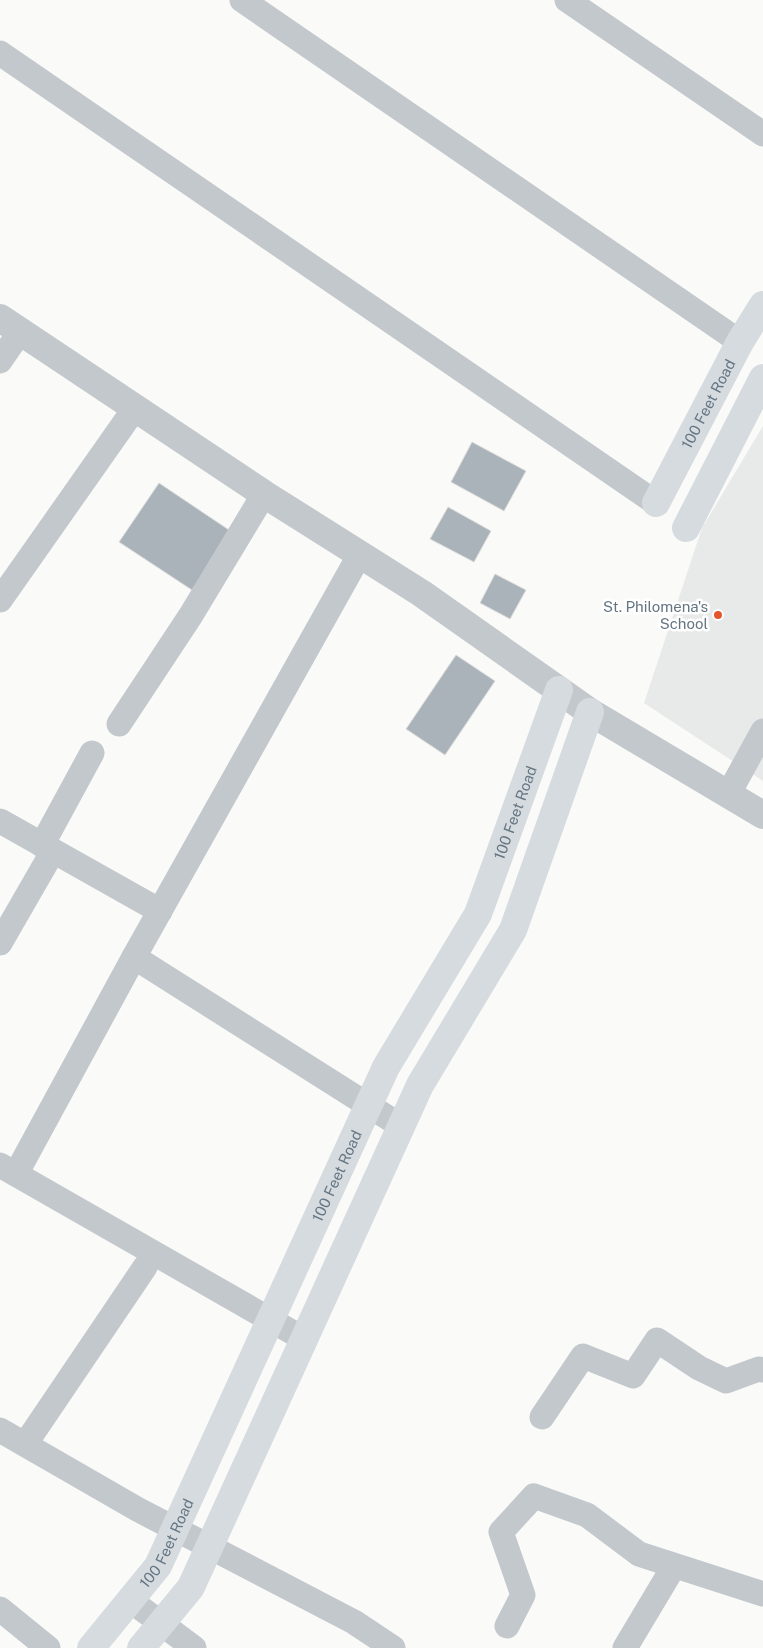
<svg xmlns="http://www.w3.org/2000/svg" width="763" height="1648" font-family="'Public Sans',sans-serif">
<rect width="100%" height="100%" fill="#fafaf8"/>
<path fill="#e8e9e9" d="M 763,426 L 763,781 L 644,703 L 702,528 Z"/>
<g fill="#aab3b9" stroke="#dcdcda">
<path d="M 472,442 L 526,471 L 504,511 L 451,482 Z"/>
<path d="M 159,483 L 232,532 L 192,590 L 119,542 Z"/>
<path d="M 448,507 L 491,531 L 474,562 L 430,539 Z"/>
<path d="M 495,574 L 526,590 L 510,619 L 480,603 Z"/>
<path d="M 456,655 L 495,681 L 445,755 L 406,729 Z"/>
</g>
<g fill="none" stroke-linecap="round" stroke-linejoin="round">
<g stroke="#c3c8cc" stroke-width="25">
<path d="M 242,0 L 740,342"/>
<path d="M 567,0 L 763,134"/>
<path d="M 0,53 L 656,503"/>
<path d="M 0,361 L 20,332"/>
<path d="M 0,600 L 135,408"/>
<path d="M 119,724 L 191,615 L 264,494"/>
<path d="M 729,793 L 763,731"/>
<path d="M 0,821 L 160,911"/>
<path d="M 42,845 L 92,753"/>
<path d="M 0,943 L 53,851"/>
<path d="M 134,957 L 401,1126"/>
<path d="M 0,1165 L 304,1339"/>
<path d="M 16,1174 L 134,957 L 360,554"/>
<path d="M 542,1417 L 583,1356 L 633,1376 L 657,1340 L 699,1368 L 726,1381 L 759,1369 L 763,1370"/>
<path d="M 0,1430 L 137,1509 L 354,1622 L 393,1648"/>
<path d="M 26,1443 L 145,1267"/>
<path d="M 130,1600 L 194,1648"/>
<path d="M 0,1609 L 48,1648"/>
<path d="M 507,1626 L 523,1595 L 501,1532 L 534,1496 L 587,1515 L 639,1554 L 763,1594"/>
<path d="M 625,1648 L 674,1566"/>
</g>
<path stroke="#c3c8cc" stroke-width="28" d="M 0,318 L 264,494 L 421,593 L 590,712 L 763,815"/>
<g stroke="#d6dbdf" stroke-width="28">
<path id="s1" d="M 656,503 L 740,342 L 763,305"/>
<path d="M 686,528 L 763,378"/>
<path id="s2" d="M 91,1648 L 158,1566 L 386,1067 L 478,914 L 559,690"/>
<path d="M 141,1648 L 191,1587 L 420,1085 L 513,930 L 590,712"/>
</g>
</g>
<circle fill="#e4572e" stroke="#fff" stroke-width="2" cx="718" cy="615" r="5"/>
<g text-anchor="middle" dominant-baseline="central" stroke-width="5" stroke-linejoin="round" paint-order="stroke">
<g font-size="15" fill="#657683" stroke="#fff">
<text stroke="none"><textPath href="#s1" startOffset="112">100 Feet Road</textPath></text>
<text stroke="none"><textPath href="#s2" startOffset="941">100 Feet Road</textPath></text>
<text stroke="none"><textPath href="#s2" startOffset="535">100 Feet Road</textPath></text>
<text stroke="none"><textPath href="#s2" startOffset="130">100 Feet Road</textPath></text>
</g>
<g font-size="15" fill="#657683" stroke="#fff" text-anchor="end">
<text x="708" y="606">St. Philomena's<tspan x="708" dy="17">School</tspan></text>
</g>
</g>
</svg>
